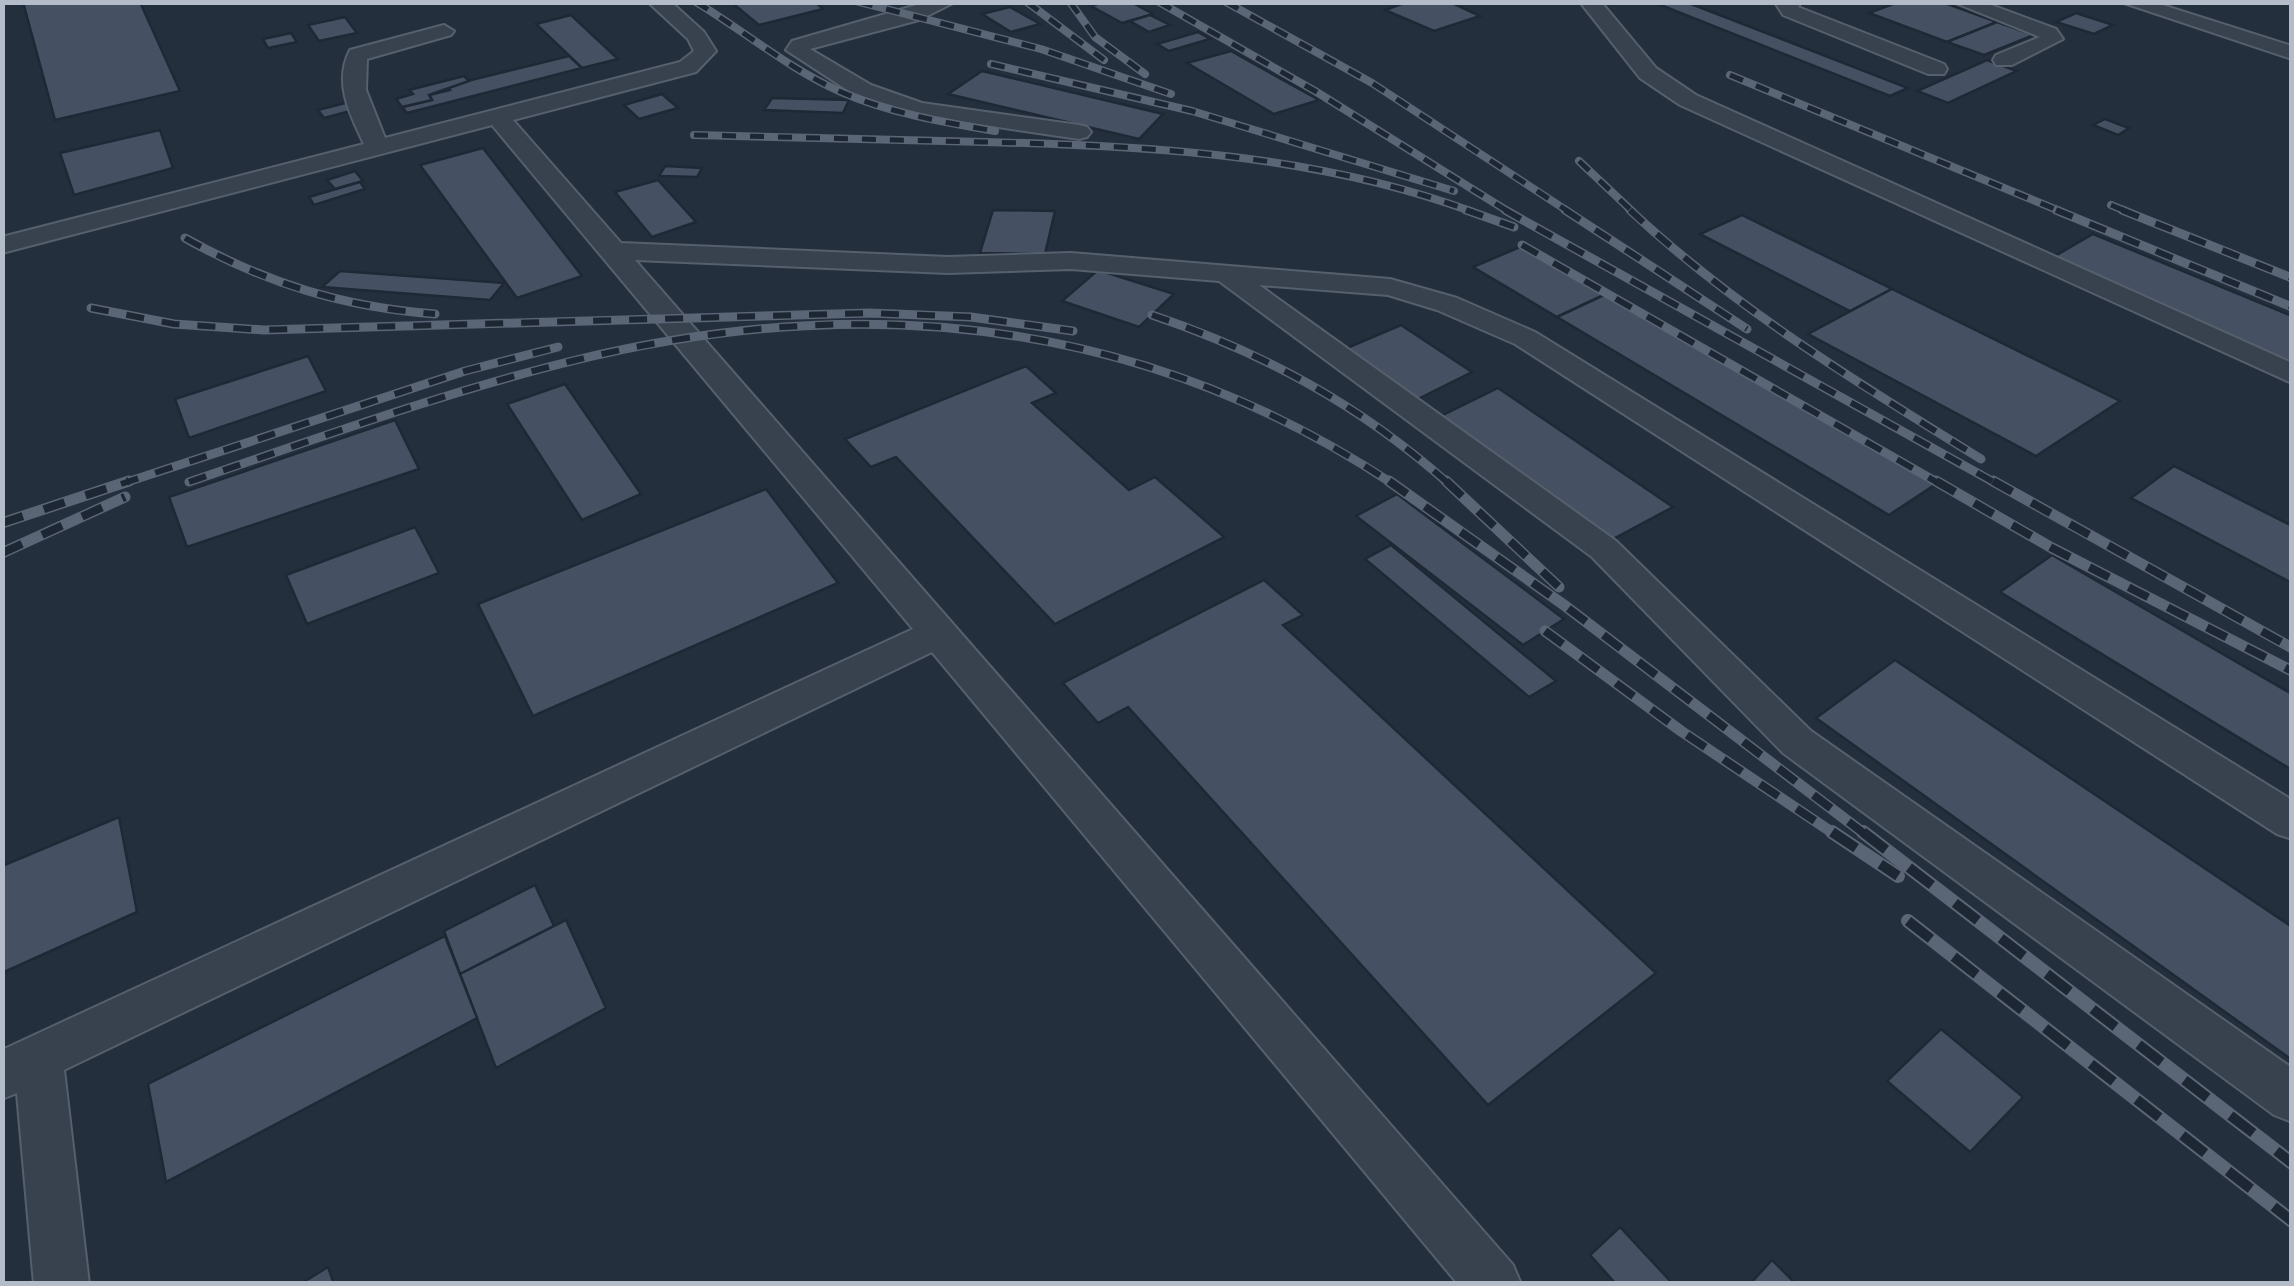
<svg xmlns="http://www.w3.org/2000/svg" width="2294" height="1286" font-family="'Source Sans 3',sans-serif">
<rect width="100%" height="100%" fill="#242f3e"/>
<g fill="#455162" stroke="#1f2835" stroke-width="2.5">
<path d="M 23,2 L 140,2 L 180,91 L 55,120 Z"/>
<path d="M 731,2 L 815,2 L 823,9 L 759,25 Z"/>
<path d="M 1104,2 L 1131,2 L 1153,14 L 1122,23 L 1091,6 Z"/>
<path d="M 1407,2 L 1450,2 L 1480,16 L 1434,31 L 1385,10 Z"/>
<path d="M 1653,2 L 1686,2 L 1908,88 L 1890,96 Z"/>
<path d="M 1898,2 L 1942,2 L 1997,22 L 1947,42 L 1869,13 Z"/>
<path d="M 1010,7 L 1040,24 L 1011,32 L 982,14 Z"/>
<path d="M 2076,13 L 2113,25 L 2094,34 L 2056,22 Z"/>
<path d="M 571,15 L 618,59 L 582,68 L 536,24 Z"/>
<path d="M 1150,15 L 1170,25 L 1149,32 L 1130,21 Z"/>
<path d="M 345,17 L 357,33 L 319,41 L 308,25 Z"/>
<path d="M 1997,22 L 2034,35 L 1984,55 L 1947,42 Z"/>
<path d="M 1198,32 L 1210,39 L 1169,51 L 1157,44 Z"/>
<path d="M 291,33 L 297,42 L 268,48 L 263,39 Z"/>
<path d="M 1231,51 L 1319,100 L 1274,114 L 1187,63 Z"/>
<path d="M 569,56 L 582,68 L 407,113 L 402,107 L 432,100 L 429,95 L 450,90 L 447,86 Z"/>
<path d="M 1987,60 L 2017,71 L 1948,103 L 1917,91 Z"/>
<path d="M 982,71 L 1163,114 L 1139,139 L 948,94 Z"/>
<path d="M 464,76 L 469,81 L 429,95 L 432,100 L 402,107 L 396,99 L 413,94 L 409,90 Z"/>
<path d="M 662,94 L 678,108 L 639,119 L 624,105 Z"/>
<path d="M 772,98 L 849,100 L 843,113 L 764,110 Z"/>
<path d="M 349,102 L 354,110 L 324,118 L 318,110 Z"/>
<path d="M 2105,119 L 2129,128 L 2118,135 L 2093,125 Z"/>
<path d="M 160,130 L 173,168 L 74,195 L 60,153 Z"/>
<path d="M 483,148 L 582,276 L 517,298 L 420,165 Z"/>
<path d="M 665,166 L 702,168 L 697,177 L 659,176 Z"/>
<path d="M 355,171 L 363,181 L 335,189 L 327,180 Z"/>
<path d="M 658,180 L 696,222 L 652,237 L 615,192 Z"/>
<path d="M 360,182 L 365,189 L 314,205 L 309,197 Z"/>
<path d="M 993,210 L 1055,211 L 1045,254 L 980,253 Z"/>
<path d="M 1742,215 L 1892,289 L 1850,311 L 1700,234 Z"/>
<path d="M 2093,234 L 2292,316 L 2292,367 L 2048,260 Z"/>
<path d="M 1520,247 L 1604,295 L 1557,317 L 1473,267 Z"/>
<path d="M 1098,270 L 1174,294 L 1139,327 L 1062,301 Z"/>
<path d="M 340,271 L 504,283 L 490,300 L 322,287 Z"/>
<path d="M 1892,289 L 2120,401 L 2036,456 L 1808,334 Z"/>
<path d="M 1604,295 L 1936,484 L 1889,515 L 1557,317 Z"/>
<path d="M 1401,325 L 1472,372 L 1418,399 L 1347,348 Z"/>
<path d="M 308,356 L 326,391 L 189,438 L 175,399 Z"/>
<path d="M 1026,366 L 1056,393 L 1032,403 L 1129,490 L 1155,477 L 1224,537 L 1055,624 L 896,457 L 871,467 L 845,439 Z"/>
<path d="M 565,384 L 641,494 L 582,520 L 507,404 Z"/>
<path d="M 1498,388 L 1673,507 L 1613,539 L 1441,416 Z"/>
<path d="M 395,420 L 419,469 L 187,547 L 169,497 Z"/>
<path d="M 2174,466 L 2292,526 L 2292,583 L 2131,498 Z"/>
<path d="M 766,489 L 838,583 L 533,716 L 478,604 Z"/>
<path d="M 1397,494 L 1564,619 L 1523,645 L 1356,516 Z"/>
<path d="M 415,527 L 439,573 L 307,624 L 286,575 Z"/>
<path d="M 1391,545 L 1556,681 L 1529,697 L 1365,559 Z"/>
<path d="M 2052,555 L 2292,694 L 2292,770 L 2000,592 Z"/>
<path d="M 1264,580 L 1303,615 L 1283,625 L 1656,973 L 1488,1105 L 1128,707 L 1098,723 L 1063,683 Z"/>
<path d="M 1895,660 L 2292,927 L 2292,1060 L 1816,718 Z"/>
<path d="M 119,817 L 137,912 L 2,973 L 2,866 Z"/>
<path d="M 535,885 L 554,926 L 460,974 L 444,931 Z"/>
<path d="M 566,920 L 606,1008 L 496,1068 L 460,974 Z"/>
<path d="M 445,936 L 477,1018 L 166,1182 L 148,1084 Z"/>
<path d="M 1941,1029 L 2023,1097 L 1970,1152 L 1887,1081 Z"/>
<path d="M 1620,1227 L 1673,1284 L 1616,1284 L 1590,1255 Z"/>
<path d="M 1772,1260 L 1796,1284 L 1750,1284 Z"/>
<path d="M 328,1267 L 334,1284 L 302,1284 L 302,1283 Z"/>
</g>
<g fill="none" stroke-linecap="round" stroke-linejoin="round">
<defs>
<g id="minor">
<path d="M 648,2 L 671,2 L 704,32 L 716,51 L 696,72 L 513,120 L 621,243 L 948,257 L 1071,253 L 1390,279 L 1457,298 L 1535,332 L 2292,800 L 2292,839 L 2277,834 L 1515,344 L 1437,310 L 1388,295 L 1259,285 L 1616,541 L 1811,731 L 2292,1068 L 2292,1122 L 2274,1115 L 1783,753 L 1592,557 L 1219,281 L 1071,269 L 948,273 L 635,260 L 1513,1265 L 1521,1284 L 1458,1284 L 932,652 L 64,1070 L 89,1284 L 34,1284 L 17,1093 L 2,1099 L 2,1050 L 913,629 L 492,125 L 2,253 L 2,237 L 364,144 C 350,115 333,82 350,50 L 444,25 L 454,31 L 451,35 L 367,59 L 366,90 L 385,138 L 680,62 L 694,51 L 688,39 Z"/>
<path d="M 927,2 L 955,2 L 919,20 L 810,49 L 871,85 L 922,103 L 1079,125 L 1087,127 L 1091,132 L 1087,137 L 1079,139 L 910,114 L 855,95 L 786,50 L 792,41 Z"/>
<path d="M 1580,2 L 1601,2 L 1656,68 L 1696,95 L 2292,363 L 2292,383 L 1680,105 L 1640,78 Z"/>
<path d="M 1801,2 L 1798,7 L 1944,64 L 1947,69 L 1944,74 L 1928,74 L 1783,15 L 1776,4 Z"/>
<path d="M 1953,2 L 1983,2 L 2056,29 L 2063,39 L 2012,65 L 1996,65 L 1993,60 L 1996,55 L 2040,37 Z"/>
<path d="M 2121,2 L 2153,2 L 2292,46 L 2292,59 Z"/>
</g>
</defs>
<use href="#minor" stroke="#565f6c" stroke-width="4"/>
<use href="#minor" fill="#38414e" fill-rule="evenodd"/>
<defs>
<g id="rail-far3">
<path d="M 696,2 C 744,31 788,68 839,91 C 889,113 942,122 995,131"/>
<path d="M 859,2 L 1041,49 L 1171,94"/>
<path d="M 1027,2 L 1104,60"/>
<path d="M 1070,2 L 1095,37 L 1145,74"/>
<path d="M 1159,2 L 1315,91 L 1509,212"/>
<path d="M 1226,2 L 1372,83 L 1569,212"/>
<path d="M 991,64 L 1192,111 L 1454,191"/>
<path d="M 1730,75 L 2062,212"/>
<path d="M 694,135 C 791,137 887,140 984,142 C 1150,146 1316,154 1473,212"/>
<path d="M 1579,161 L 1633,212"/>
<path d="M 2111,205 L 2128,212"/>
</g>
<g id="rail-far2">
<path d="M 1466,210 L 1514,227"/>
<path d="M 1505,210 L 1997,484"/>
<path d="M 1565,210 L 1747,329"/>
<path d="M 1630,210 C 1735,308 1859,384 1981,459"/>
<path d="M 2056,210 L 2292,307"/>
<path d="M 2122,210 L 2292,278"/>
<path d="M 185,238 C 265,283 343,307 435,314"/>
<path d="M 1522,245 L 1940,484"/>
<path d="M 91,308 L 174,324 L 264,330 L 870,313 L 971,317 L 1073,331"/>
<path d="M 1152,315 C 1264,353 1360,405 1449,484"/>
<path d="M 189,482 C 316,439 442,393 572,361 C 862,290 1141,317 1393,484"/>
<path d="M 121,484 L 465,371 L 558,347"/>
</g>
<g id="rail-far1">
<path d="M 1389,481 L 1564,605 L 1866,835"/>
<path d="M 1446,481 L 1559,587"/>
<path d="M 1936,481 L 2052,548 L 2292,671"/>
<path d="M 1993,481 L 2292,648"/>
<path d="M 2,523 L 129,481"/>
<path d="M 2,553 L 125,497"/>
<path d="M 1545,631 L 1681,731 L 1836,835"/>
</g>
<g id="rail">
<path d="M 1832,832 L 1898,876"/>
<path d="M 1863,832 L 2292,1163"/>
<path d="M 1908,921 L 2292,1221"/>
</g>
</defs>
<use href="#rail-far3" stroke="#5a6575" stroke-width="8"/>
<use href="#rail-far2" stroke="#5a6575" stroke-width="9"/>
<use href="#rail-far1" stroke="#5a6575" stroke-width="11"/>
<use href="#rail" stroke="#5a6575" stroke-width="14"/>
<use href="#rail-far3" stroke="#1d2633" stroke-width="5" stroke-dasharray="14" stroke-linecap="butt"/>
<use href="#rail-far2" stroke="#1d2633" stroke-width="6" stroke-dasharray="18" stroke-linecap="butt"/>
<use href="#rail-far1" stroke="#1d2633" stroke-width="8" stroke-dasharray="22" stroke-linecap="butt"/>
<use href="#rail" stroke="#1d2633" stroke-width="10" stroke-dasharray="29" stroke-linecap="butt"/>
</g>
<rect width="2294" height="1286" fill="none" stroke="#b4bcc9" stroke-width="10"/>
</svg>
